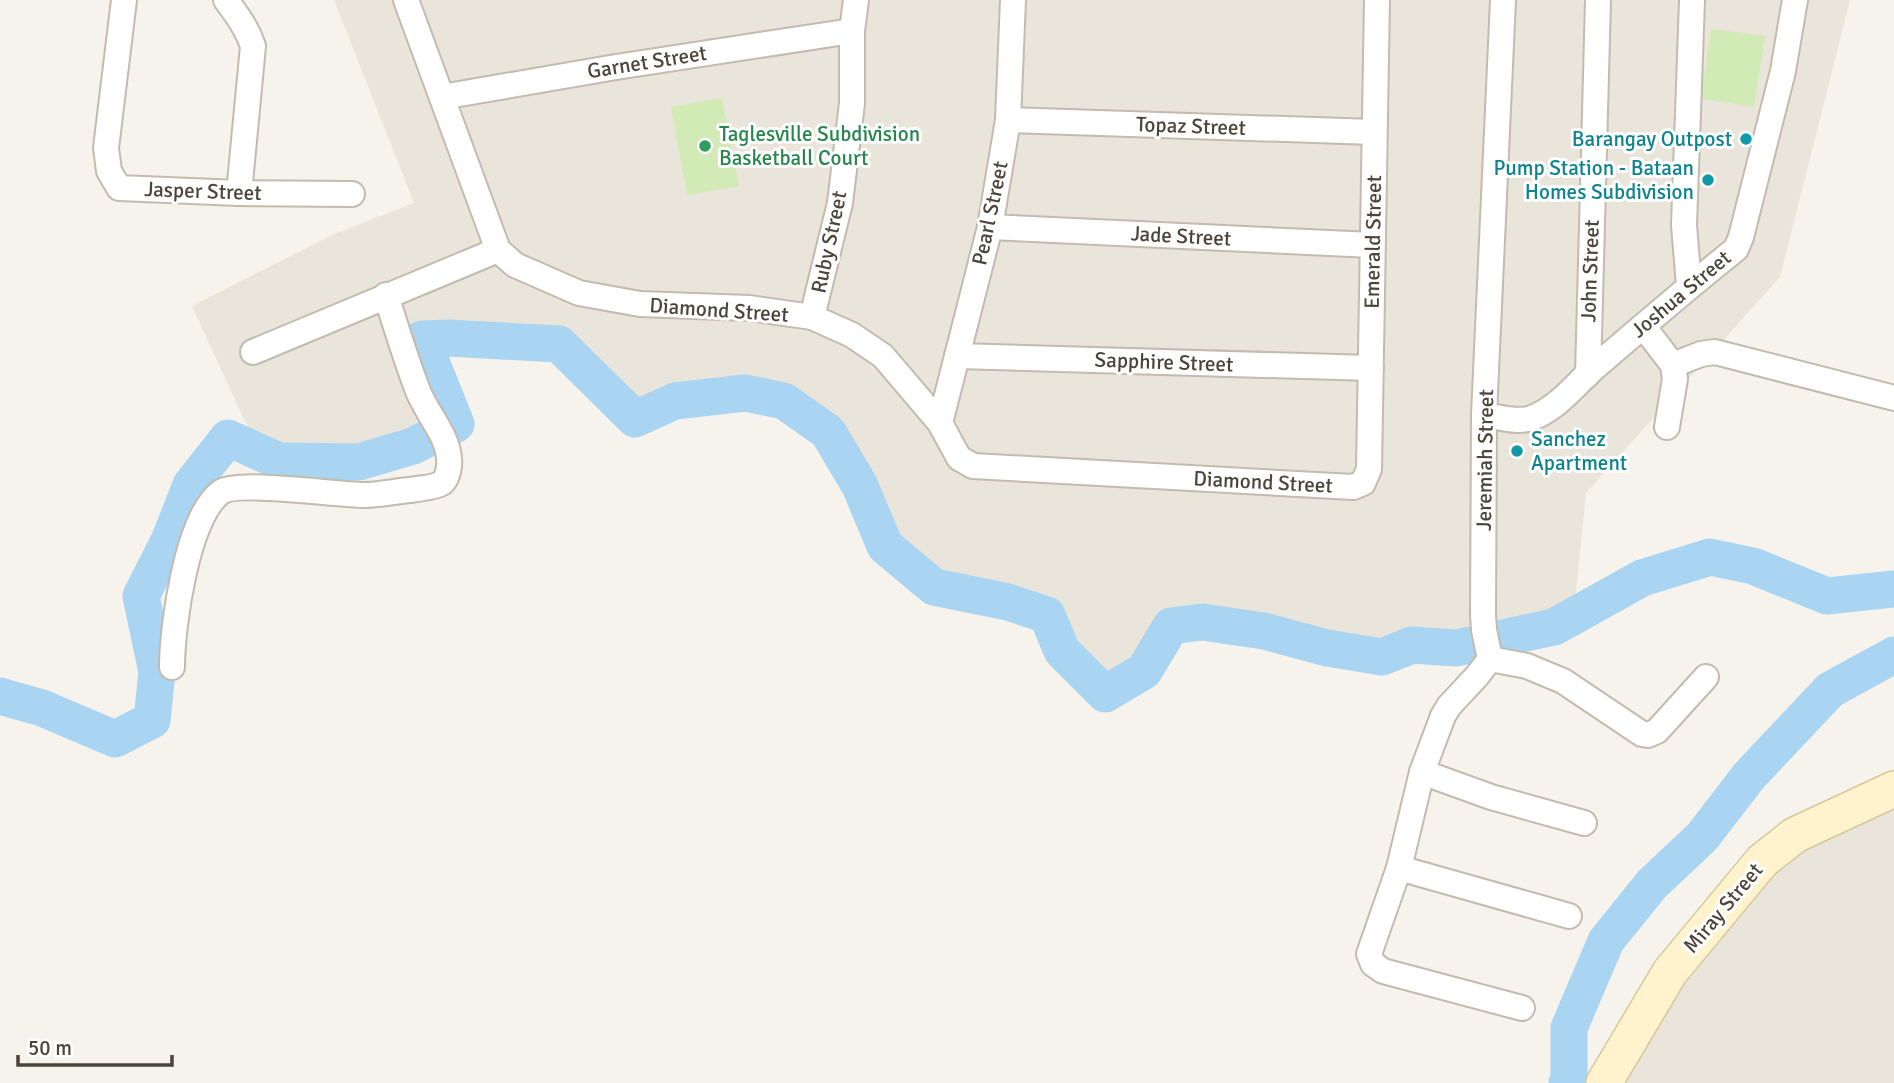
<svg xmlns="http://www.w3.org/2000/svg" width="1894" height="1083" font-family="Signika,sans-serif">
<rect width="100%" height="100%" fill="#f6f3ec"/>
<g fill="#eae5da">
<path d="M 334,0 L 1850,0 L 1780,277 L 1586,493 L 1574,612 L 1412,645 L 1382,657 L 1327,648 L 1264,631 L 1202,622 L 1171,626 L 1144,671 L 1105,694 L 1062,651 L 1047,615 L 1008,602 L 934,587 L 885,546 L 860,486 L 828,432 L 784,401 L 745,393 L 675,401 L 635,419 L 559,344 L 448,338 L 423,339 L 456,424 L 413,446 L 359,462 L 279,461 L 259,452 L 192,306 L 332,235 L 414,203 Z"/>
<path d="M 1894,797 L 1894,1083 L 1621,1083 L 1699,950 L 1786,848 Z"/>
</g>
<g fill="#d2eab5">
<path d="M 1711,29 L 1765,36 L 1754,107 L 1701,99 Z"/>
<path d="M 722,98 L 739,186 L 687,195 L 671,107 Z"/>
</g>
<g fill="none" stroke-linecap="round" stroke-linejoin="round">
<g stroke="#a9d4f2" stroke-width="37">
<path d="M 0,696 L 42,708 L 115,739 L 152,720 L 157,672 L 141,596 L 169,541 L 191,485 L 228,438 L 279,461 L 359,462 L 413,446 L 456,424 L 422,339 L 448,338 L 559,344 L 635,419 L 675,401 L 745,393 L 784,401 L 828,432 L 860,486 L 885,546 L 934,587 L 1008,602 L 1047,615 L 1062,651 L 1105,694 L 1144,671 L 1171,626 L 1202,622 L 1264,631 L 1327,648 L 1382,657 L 1412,645 L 1456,648 L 1554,627 L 1642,578 L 1710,557 L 1753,566 L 1827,596 L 1894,589"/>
<path d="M 1567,1083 L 1569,1081 L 1569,1028 L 1606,941 L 1652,884 L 1702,837 L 1749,776 L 1830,690 L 1894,655"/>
</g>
<defs>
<g id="street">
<path d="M 124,0 L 106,148 L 109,171 L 119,188 L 239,193 L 352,194"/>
<path d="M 226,0 C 237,15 247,28 253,46 L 239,193"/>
<path d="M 406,0 L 498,250 L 515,265 L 579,293 L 640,304 L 749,308 L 812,317 L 852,335 L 883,356 L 940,423 L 959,458 L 973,466 L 1353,487 L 1363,483 L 1369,469 L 1377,0"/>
<path d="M 1503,0 L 1484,415 L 1483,615 L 1484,630 L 1490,659 L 1527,666 L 1563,681 L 1642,734 L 1648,735 L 1657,731 L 1706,677"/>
<path d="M 442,97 L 616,67 L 852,31"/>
<path d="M 1008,120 L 1374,132"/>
<path d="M 990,227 L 1372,245"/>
<path d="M 1689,286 L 1684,225 L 1692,0"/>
<path d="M 812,317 L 840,203 L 852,103 L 852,31 L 856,0"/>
<path d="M 1643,326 L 1673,365 L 1675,379 L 1667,427"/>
<path d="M 253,352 L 498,250"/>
<path d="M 957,356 L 1371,368"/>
<path d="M 1673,365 L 1701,354 L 1715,352 L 1894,398"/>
<path d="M 1588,374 L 1598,0"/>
<path d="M 1484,415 C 1499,417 1518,423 1532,418 C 1558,408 1575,385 1595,367 C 1642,327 1688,287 1736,249 L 1741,237 L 1783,71 L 1795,0"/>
<path d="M 940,423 L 990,227 L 1008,120 L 1013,0"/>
<path d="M 1490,659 L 1477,676 L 1449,706 L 1443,716 L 1422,772 L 1399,868 L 1369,954 L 1373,964 L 1383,971 L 1522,1008"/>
<path d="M 172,667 C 172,627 187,516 221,492 C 239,480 336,495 364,495 C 379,495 396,491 411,490 C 420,488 434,488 442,483 C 448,478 450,465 449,458 C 447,434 427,414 418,391 C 406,360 396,327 386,295"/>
<path d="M 1422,772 L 1491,797 L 1584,823"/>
<path d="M 1399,868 L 1569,916"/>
</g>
<path id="secondary" d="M 1604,1083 L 1670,972 L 1762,861 L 1795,835 L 1894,789"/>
</defs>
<use href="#street" stroke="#c2bbae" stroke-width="28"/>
<use href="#secondary" stroke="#d6c79b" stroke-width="38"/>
<use href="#street" stroke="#fff" stroke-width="24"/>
<use href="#secondary" stroke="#fff3cd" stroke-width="35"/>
</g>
<g fill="#0f9aa8" stroke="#fff" stroke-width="2.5">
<circle cx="1746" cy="139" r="7"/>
<circle cx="1708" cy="180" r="7"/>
<circle cx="1517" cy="451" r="7"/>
</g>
<circle fill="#2e9e5b" stroke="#fff" stroke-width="2.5" cx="705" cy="146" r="7"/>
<g text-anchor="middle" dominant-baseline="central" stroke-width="6" stroke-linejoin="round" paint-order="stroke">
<g font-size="21" fill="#4b4439" stroke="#fff">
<text transform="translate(647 62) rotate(-9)">Garnet Street</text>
<text transform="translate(1191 126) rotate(2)">Topaz Street</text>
<text transform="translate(203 191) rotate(2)">Jasper Street</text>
<text transform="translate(990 213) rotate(-78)">Pearl Street</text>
<text transform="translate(1181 236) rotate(3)">Jade Street</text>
<text transform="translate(829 242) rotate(-78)">Ruby Street</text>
<text transform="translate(1373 242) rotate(-89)">Emerald Street</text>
<text transform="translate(1590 271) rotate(-88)">John Street</text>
<text transform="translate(1681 294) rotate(-40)">Joshua Street</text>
<text transform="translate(719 310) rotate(4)">Diamond Street</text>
<text transform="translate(1164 362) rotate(2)">Sapphire Street</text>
<text transform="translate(1485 460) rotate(-89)">Jeremiah Street</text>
<text transform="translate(1263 482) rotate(3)">Diamond Street</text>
<text transform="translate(1723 908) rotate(-50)">Miray Street</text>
</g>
<g font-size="21" fill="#27864d" stroke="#fff" text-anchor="start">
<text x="719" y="134">Taglesville Subdivision<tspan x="719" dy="24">Basketball Court</tspan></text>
</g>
<g font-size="21" fill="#0d838f" stroke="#fff" text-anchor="end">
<text x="1732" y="139">Barangay Outpost</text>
<text x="1694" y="168">Pump Station - Bataan<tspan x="1694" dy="24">Homes Subdivision</tspan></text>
<text x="1531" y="439" text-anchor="start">Sanchez<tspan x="1531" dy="24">Apartment</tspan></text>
</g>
</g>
<path d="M18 1055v10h154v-10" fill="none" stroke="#4b4439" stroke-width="3.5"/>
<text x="28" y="1055" font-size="21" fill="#4b4439" stroke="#ffffff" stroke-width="5" paint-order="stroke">50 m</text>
</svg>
